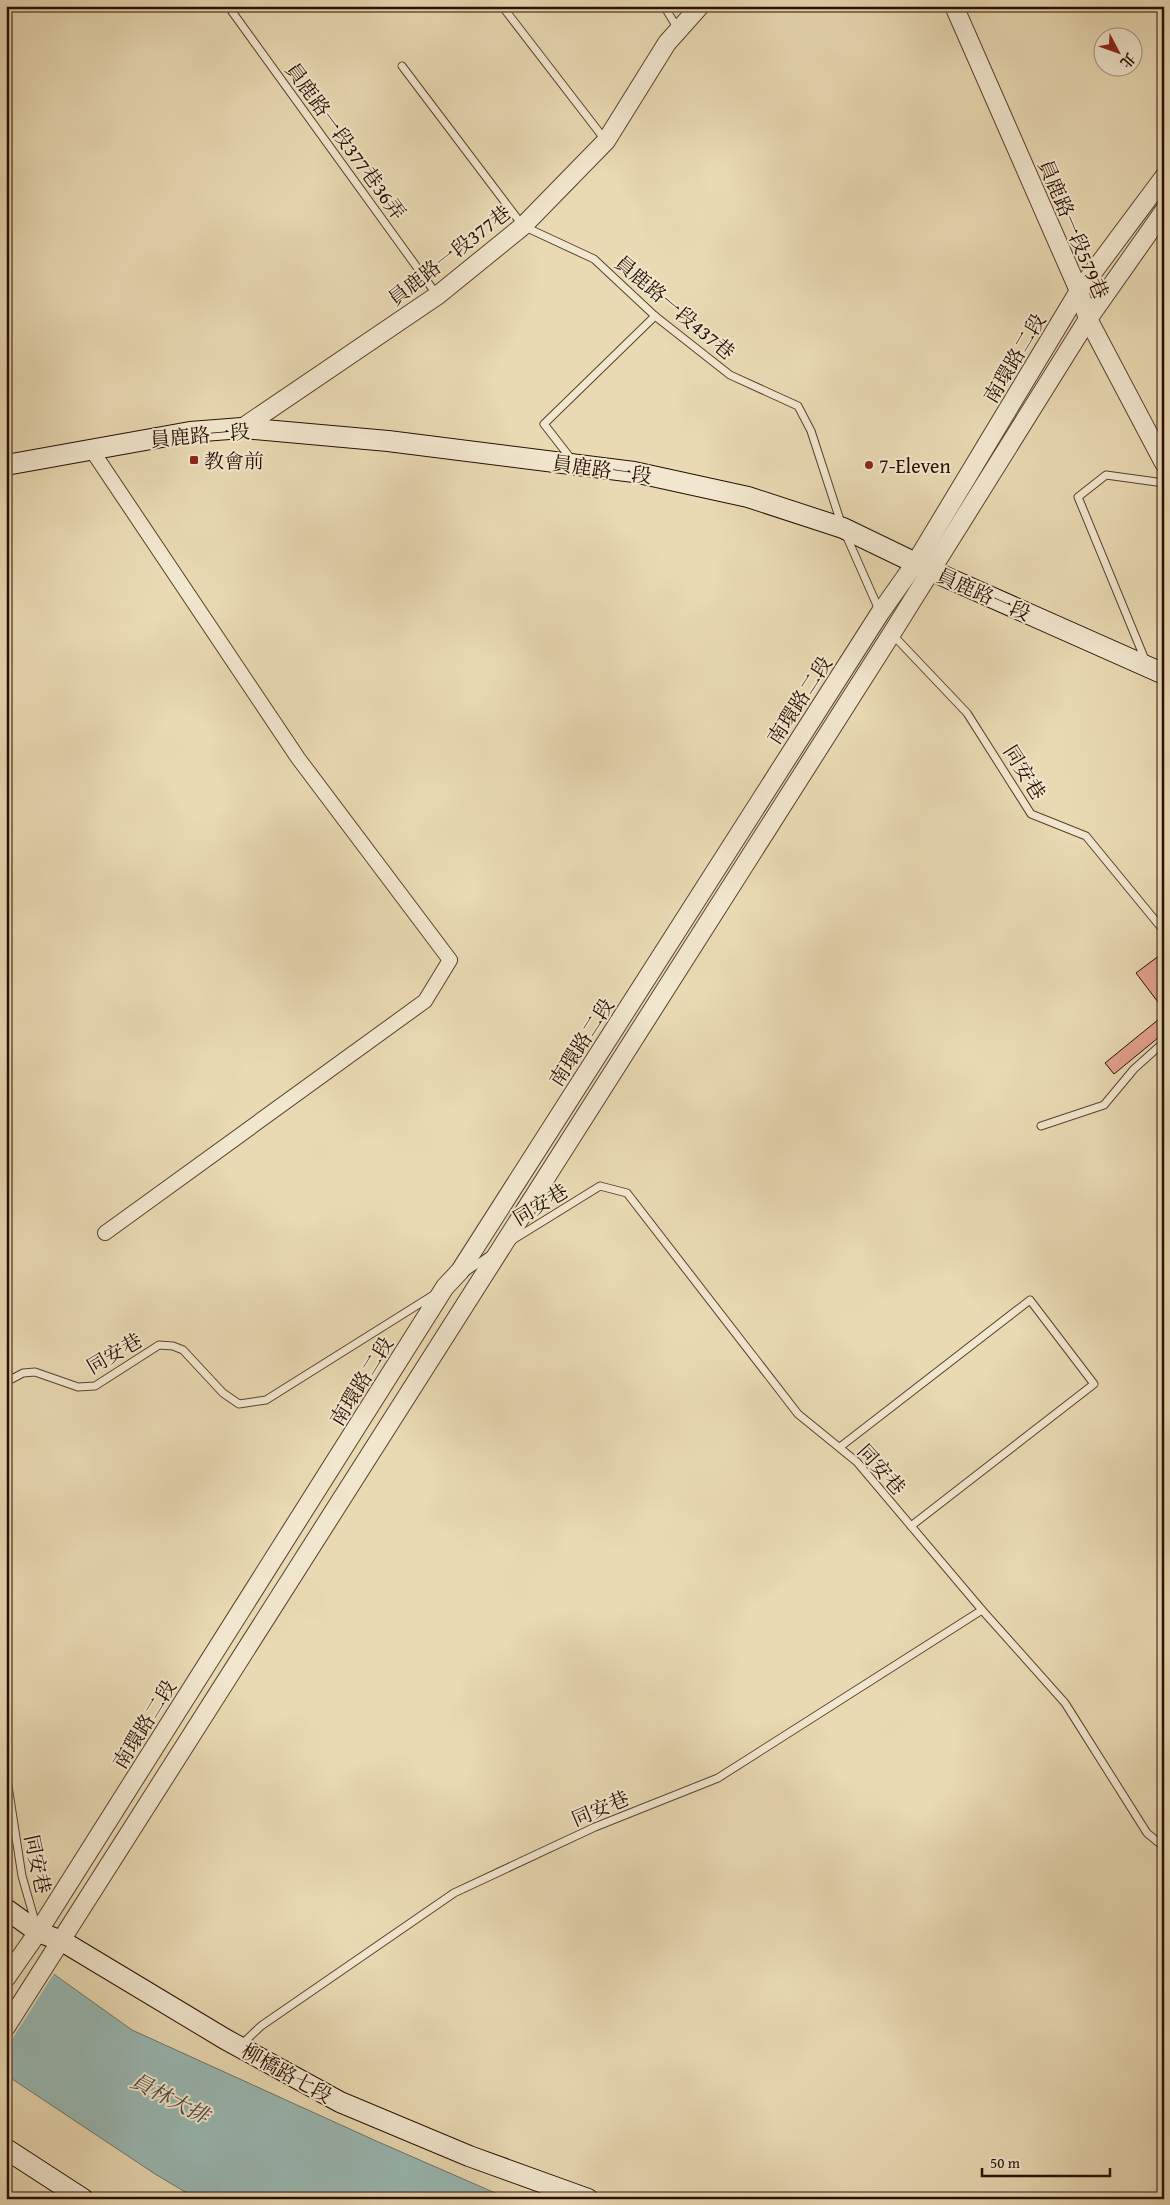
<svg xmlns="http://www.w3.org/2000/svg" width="1170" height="2205" font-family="'Gentium Book Plus','Noto Serif TC',serif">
<rect width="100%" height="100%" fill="#e9dab3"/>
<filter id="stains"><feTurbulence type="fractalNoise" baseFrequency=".004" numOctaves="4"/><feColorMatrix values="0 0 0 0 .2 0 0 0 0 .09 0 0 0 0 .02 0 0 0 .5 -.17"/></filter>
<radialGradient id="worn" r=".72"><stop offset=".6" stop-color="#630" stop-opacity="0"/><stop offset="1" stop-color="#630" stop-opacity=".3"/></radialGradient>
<path fill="#99b9b4" stroke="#6c746c" d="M 6,1940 L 132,2030 L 374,2140 L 509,2199 L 197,2199 L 155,2174 L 6,2075 Z"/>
<path fill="#e9dab3" d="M 7,1938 L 55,1972 L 6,2049 L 6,1940 Z"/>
<g fill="#e5a190" stroke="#290d00">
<path d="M 1164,952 L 1164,1010 L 1136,973 Z"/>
<path d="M 1164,1015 L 1164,1033 L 1114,1074 L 1105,1063 Z"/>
</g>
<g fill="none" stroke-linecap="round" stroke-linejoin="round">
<defs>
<g id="service">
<path d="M 228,6 L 437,295"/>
<path d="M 502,6 L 606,141"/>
<path d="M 664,6 L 678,29"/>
<path d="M 402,66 L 523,226 L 594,259 L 655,316 L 730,375 L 798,406 L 811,431 L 841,523"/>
<path d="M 572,460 L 544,424 L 655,316"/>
<path d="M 846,535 L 880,612"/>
<path d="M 892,634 L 967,713 L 1031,814 L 1086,836 L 1164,931"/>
<path d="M 1146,662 L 1078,497 L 1106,475 L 1164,483"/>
<path d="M 1041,1126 L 1104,1105 L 1134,1069 L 1164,1042"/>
<path d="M 511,1241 L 600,1186 L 627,1193 L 798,1414 L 857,1462 L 982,1610 L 1065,1703 L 1147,1833 L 1164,1847"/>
<path d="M 466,1272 L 490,1255"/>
<path d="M 6,1382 L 23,1373 L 35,1372 L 78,1387 L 95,1386 L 159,1345 L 173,1346 L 183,1350 L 223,1393 L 239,1404 L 266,1400 L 435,1294"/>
<path d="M 840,1447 L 1030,1300 L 1094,1384 L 911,1526"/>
<path d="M 6,1773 L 22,1876 L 36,1925"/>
<path d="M 241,2045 L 261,2026 L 454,1893 L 595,1827 L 718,1778 L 982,1610"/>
</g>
<path id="minor" d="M 91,449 L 298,758 L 450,960 L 425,1001 L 105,1233"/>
<g id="tertiary">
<path d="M 954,6 L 1079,291 L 1088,319 L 1164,463"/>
<path d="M 242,428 L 438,295 L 523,226 L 606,141 L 667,43 L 700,6"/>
<path d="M 6,1978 L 38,1932 L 445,1287 L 460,1271 L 880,613 L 916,562 L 1079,291 L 1164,177"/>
<path d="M 6,2027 L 892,633 L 1088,319 L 1164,211"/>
</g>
<g id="secondary">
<path d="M 6,465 L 190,432 L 242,428 L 388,441 L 634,472 L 748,497 L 843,528 L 930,570 L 1164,674"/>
<path d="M 6,1909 L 38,1932 L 62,1941 L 225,2039 L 340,2102 L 469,2156 L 588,2199"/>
<path d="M 6,2149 L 83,2199"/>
</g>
</defs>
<use href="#service" stroke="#59402d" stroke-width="9"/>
<use href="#minor" stroke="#59402d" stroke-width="16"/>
<use href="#tertiary" stroke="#59402d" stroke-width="20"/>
<use href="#secondary" stroke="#290d00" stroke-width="22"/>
<use href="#service" stroke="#f1e7ce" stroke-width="7"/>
<use href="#minor" stroke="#f1e7ce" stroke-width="14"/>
<use href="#tertiary" stroke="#f1e7ce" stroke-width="18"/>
<use href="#secondary" stroke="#f1e7ce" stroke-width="20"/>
</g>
<g fill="#8f2418" stroke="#f1e7ce" stroke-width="2">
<rect x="189" y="455" width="10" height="10" rx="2.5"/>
<circle cx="869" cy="465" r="5"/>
</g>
<g text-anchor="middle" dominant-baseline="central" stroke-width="4" stroke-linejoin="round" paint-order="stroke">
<g font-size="20" fill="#290d00" stroke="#f1e7ce">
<text transform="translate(346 141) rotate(54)">員鹿路一段377巷36弄</text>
<text transform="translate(1074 229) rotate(67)">員鹿路一段579巷</text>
<text transform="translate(449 255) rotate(-38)">員鹿路一段377巷</text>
<text transform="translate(675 307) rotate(40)">員鹿路一段437巷</text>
<text transform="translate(1014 358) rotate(-59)">南環路二段</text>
<text transform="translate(200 435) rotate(-5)">員鹿路一段</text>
<text transform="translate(602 469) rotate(8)">員鹿路一段</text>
<text transform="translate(984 594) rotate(24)">員鹿路一段</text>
<text transform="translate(799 700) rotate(-57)">南環路二段</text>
<text transform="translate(1025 772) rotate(58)">同安巷</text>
<text transform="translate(581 1042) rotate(-57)">南環路二段</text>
<text transform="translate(540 1204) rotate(-31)">同安巷</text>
<text transform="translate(114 1353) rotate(-30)">同安巷</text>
<text transform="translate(361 1381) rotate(-58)">南環路二段</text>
<text transform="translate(882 1469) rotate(48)">同安巷</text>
<text transform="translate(144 1724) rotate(-58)">南環路二段</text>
<text transform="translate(600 1808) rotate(-23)">同安巷</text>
<text transform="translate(38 1864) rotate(78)">同安巷</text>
<text transform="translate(287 2073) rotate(29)">柳橋路七段</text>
</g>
<g font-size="20" fill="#290d00" stroke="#f1e7ce" text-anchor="start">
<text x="204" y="460">教會前</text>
<text x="879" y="465">7-Eleven</text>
</g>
<g font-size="21" font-style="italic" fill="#50493f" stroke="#f1e7ce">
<text transform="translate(170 2098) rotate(27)">員林大排</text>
</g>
</g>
<rect width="1170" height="2205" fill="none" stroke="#e9dab3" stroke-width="25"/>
<rect x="8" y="8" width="1155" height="2190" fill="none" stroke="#290d00" stroke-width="2.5"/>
<rect x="12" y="12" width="1145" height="2180" fill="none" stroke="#290d00"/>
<g transform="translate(1118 52) rotate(131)"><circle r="24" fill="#f1e7ce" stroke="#a1907c"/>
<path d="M0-4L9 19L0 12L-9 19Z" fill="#8f2418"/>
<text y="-8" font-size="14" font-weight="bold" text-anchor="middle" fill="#290d00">北</text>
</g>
<path d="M982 2168v8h128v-8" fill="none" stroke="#290d00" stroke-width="2.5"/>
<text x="990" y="2168" font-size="15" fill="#290d00" stroke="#f1e7ce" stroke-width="4" paint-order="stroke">50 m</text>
<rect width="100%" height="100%" filter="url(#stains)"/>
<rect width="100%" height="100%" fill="url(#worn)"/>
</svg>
